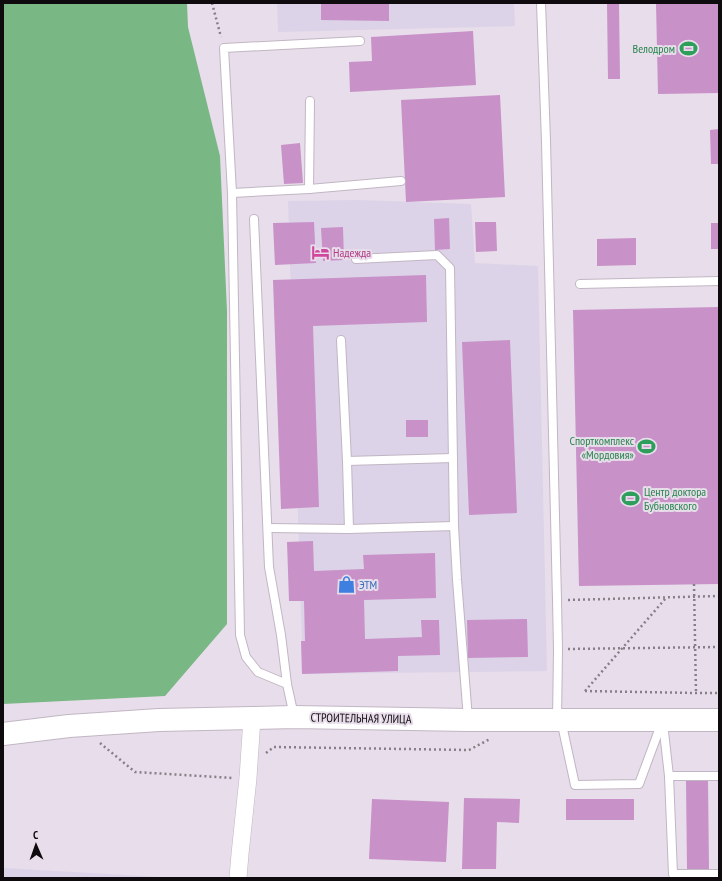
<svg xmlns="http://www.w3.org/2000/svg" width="722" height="881" font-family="'PT Sans Narrow',sans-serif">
<rect width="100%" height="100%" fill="#e8ddea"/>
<g fill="#dcd3e8">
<path d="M 277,3 L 514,3 L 515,26 L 278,32 Z"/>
<path d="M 358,200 L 471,204 L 475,263 L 538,266 L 547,671 L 303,674 L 288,201 Z"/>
<path d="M 3,868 L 178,878 L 3,878 Z"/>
</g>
<path fill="#79b784" d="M 3,3 L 187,3 L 188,27 L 220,156 L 227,311 L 227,624 L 165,696 L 3,704 Z"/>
<g fill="#c891c8">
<path d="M 321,3 L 389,3 L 389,21 L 321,20 Z"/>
<path d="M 607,3 L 619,3 L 620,79 L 608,79 Z"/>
<path d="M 656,3 L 719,3 L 719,93 L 658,94 Z"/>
<path d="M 473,31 L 476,85 L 350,92 L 349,62 L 372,61 L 371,37 Z"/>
<path d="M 500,95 L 505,197 L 406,202 L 401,100 Z"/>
<path d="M 719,129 L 719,164 L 711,164 L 710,130 Z"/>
<path d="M 300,143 L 303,183 L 284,184 L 281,145 Z"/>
<path d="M 449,218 L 450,249 L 435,250 L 434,219 Z"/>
<path d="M 314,222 L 316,263 L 275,265 L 273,223 Z"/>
<path d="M 475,222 L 496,222 L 497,251 L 476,252 Z"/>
<rect x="711" y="223" width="8" height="26"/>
<path d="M 343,227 L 344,260 L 323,261 L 321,228 Z"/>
<path d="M 636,238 L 636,265 L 597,266 L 597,239 Z"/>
<path d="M 426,275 L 427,322 L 313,326 L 319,507 L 281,509 L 273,280 Z"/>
<path d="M 719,307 L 719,584 L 579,586 L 573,310 Z"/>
<path d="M 510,340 L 517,513 L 469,515 L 462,342 Z"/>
<rect x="406" y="420" width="22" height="17"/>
<path d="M 313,541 L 314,571 L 364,569 L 363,555 L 435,553 L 436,598 L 364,600 L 365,639 L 422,637 L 421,620 L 439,620 L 440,655 L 398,656 L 398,671 L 302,674 L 301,641 L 305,641 L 304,601 L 289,601 L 287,542 Z"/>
<path d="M 527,619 L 528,657 L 468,658 L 467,620 Z"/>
<path d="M 686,781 L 708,781 L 709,869 L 687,870 Z"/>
<path d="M 464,798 L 520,799 L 519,823 L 497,822 L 496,869 L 462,869 Z"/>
<path d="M 372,799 L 449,802 L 446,862 L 369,859 Z"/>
<rect x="566" y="799" width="68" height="21"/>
</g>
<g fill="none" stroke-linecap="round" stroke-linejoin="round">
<defs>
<g id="lane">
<path d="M 541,3 L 546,141 L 557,600 L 558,650 L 557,720"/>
<path d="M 309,189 L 310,101"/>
<path d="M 232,193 L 309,189 L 401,181"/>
<path d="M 254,219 L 269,567 L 281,635 L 287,684 L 294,716"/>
<path d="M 356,259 L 437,255 L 450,268 L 454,526 L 457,580 L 468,719"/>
<path d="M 580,284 L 719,281"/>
<path d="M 341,340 L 347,461 L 349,529 L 454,526"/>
<path d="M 347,461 L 453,458"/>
<path d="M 268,528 L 349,529"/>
<path d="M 287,684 L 258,672 L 246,657 L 240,635 L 232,193 L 224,48 L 360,41"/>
<path d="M 561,720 L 575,785 L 639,784 L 662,722"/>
<path d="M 663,723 L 669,776 L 719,776"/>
<path d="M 669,776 L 673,874 L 719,874"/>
</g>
<path id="street" d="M 238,878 L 240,854 L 248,778 L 252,718"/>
<path id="secondary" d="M 3,734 L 69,726 L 159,720 L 252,718 L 294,717 L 468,720 L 719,720"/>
</defs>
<use href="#lane" stroke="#c1b6c3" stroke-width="10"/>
<use href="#street" stroke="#c1b6c3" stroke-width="18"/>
<use href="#secondary" stroke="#c1b6c3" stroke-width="24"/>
<g stroke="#877f88" stroke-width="2.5" stroke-dasharray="2 3" stroke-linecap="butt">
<path d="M 212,3 L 221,37"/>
<path d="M 694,584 L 696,693"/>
<path d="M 568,600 L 719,596"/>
<path d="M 568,649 L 719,647"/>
<path d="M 585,691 L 696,693 L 719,693"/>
<path d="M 585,691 L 666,598"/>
<path d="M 100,743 L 135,772 L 233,778"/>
<path d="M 266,753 L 274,747 L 469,750 L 490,739"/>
</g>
<use href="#lane" stroke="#fff" stroke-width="8"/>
<use href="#street" stroke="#fff" stroke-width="17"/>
<use href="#secondary" stroke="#fff" stroke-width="22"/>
</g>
<defs>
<symbol id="stadium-bare" viewBox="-9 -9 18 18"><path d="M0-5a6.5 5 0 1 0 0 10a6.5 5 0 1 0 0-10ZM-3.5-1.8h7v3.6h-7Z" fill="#2e9e5b" stroke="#e8ddea" stroke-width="2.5" paint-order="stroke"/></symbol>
<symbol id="hotel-bare" viewBox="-9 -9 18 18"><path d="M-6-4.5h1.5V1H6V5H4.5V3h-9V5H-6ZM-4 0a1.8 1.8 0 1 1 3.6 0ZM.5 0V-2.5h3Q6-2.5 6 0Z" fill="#d1479c" stroke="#e8ddea" stroke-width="2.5" paint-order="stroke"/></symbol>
<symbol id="shop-bare" viewBox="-9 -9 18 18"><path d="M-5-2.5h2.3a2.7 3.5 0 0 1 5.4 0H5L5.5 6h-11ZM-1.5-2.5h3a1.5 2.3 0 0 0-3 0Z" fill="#3f7fe0" stroke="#e8ddea" stroke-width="2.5" paint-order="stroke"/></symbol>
</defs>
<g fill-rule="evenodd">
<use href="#stadium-bare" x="676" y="36" width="25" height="25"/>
<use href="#hotel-bare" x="308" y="240" width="25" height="25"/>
<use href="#stadium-bare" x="634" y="434" width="25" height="25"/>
<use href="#stadium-bare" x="618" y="486" width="25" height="25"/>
<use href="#shop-bare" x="334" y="572" width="25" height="25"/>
</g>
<g text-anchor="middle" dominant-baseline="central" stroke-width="4" stroke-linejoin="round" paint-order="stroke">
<g font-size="12" fill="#27864d" stroke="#e8ddea" text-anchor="end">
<text x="675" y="48">Велодром</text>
<text x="634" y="440">Спорткомплекс<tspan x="634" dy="14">«Мордовия»</tspan></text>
<text x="644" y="491" text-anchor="start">Центр доктора<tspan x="644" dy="14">Бубновского</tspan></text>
</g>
<g font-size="12" fill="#b23c85" stroke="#e8ddea" text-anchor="start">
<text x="333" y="252">Надежда</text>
</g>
<g font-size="12" fill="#366cbe" stroke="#e8ddea" text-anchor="start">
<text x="359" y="584">ЭТМ</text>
</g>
<g font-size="12" fill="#0e0a0e" stroke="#e8ddea">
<text transform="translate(361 718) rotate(1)">СТРОИТЕЛЬНАЯ УЛИЦА</text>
</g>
</g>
<rect width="722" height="881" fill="none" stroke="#0e0a0e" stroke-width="8"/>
<g transform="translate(36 845) rotate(358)" stroke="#e8ddea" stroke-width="3" paint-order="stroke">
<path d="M0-3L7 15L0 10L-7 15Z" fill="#0e0a0e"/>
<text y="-6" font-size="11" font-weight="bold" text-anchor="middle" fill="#0e0a0e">С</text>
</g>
</svg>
